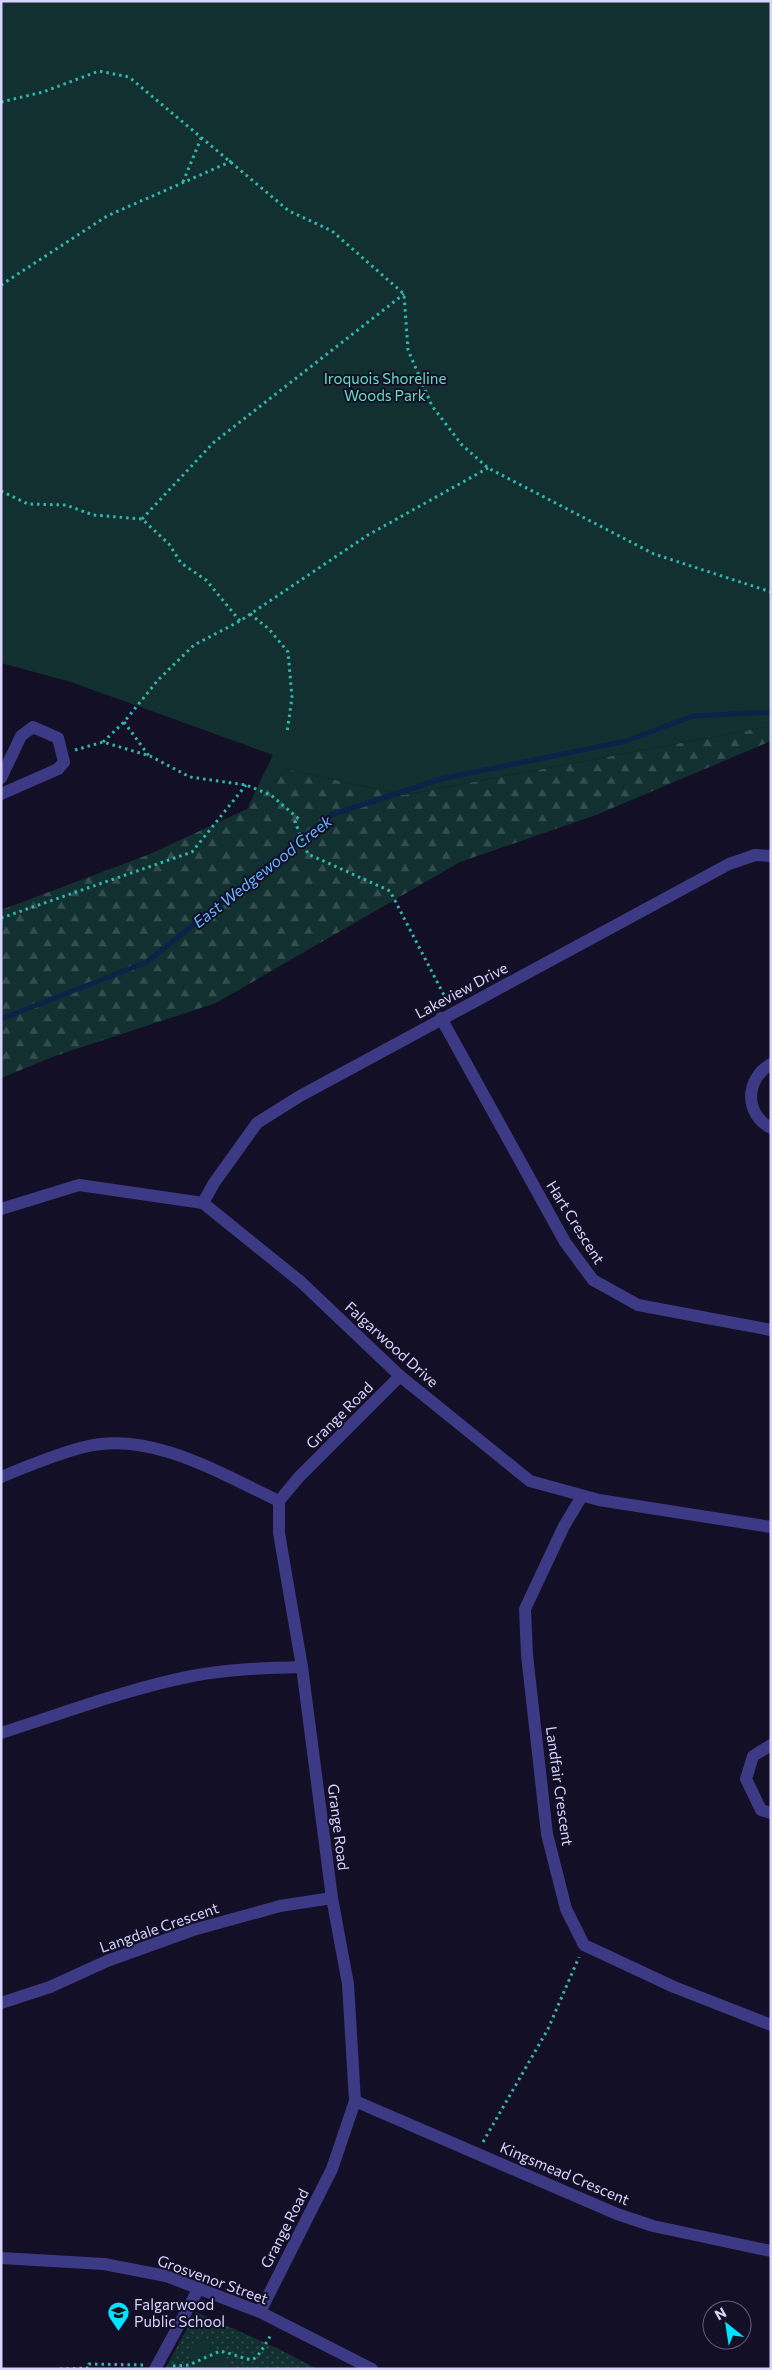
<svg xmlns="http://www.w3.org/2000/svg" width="772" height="2370" font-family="Commissioner,sans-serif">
<defs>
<pattern id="grass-dots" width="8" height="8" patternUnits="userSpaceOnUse" patternTransform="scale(1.25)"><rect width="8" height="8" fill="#12302f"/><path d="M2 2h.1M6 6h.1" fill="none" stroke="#344d4e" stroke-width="1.8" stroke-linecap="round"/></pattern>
<pattern id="forest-firs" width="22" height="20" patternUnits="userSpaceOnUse" patternTransform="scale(1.25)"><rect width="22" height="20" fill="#12302f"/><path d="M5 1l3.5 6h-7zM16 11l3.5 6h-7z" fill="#344d4e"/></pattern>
</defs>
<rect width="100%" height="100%" fill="#130f26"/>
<path fill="url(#grass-dots)" d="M 196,2312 L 279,2349 L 317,2369 L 165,2369 Z"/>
<path fill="url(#forest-firs)" d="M 771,726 L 771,741 L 596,815 L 460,862 L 216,1003 L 55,1056 L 1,1078 L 1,910 L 150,854 L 247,809 L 286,769 L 404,795 Z"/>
<g fill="#12302f">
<path d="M 1,1 L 771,1 L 771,726 L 404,795 L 286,769 L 247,809 L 273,755 L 71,682 L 1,663 Z"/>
<path d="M 201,2340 L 232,2369 L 197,2369 L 191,2352 Z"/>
</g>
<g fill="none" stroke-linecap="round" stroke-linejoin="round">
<path stroke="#0c2248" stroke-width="5" d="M 1,1019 L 147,962 L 331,815 L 441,779 L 626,741 L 693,716 L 771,712"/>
<g stroke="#2fb8b0" stroke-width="3" stroke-dasharray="2.5 4" stroke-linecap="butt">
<path d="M 1,102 L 43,92 L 99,71 L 129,77 L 289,211 L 332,231 L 404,294 L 408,350 L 432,406 L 462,445 L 488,468 L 654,554 L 771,592"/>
<path d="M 183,182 L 202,136"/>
<path d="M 1,285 L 107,216 L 232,161"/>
<path d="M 1,491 L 28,504 L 66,505 L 93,515 L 142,519 L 169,544 L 181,563 L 206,580 L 240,621"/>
<path d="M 142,519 L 213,443 L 404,294"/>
<path d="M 250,614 L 269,629 L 288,652 L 292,697 L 287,733"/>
<path d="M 124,722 L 149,756"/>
<path d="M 103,742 L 124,722 L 158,680 L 194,645 L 240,621 L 368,535 L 488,468"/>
<path d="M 75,750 L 103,742 L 150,756 L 190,777 L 246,785 L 271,795 L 299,819 L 295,822 L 308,854 L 390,891 L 447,1001"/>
<path d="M 1,918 L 192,852 L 246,785"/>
<path d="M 483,2142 L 548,2029 L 579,1957"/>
<path d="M 173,2366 L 189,2365 L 220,2351 C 258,2360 250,2370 272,2333"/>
<path d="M 60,2369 L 89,2368 L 89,2364 L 144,2365"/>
</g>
<g stroke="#3d3a85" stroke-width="12">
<path d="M 1,778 L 21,736 L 33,727 L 58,738 L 64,762 L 58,769 L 1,794"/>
<path d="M 441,1018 L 565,1242 L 593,1280 L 638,1305 L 771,1330"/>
<path d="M 771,1064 C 745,1079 744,1114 771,1128"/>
<path d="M 203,1203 L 214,1183 L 257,1123 L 300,1096 L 729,864 L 755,855 L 771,856"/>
<path d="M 1,1209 L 79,1185 L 203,1203 L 301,1282 L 400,1376 L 530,1481 L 599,1500 L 771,1527"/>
<path d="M 1,1477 C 28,1466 56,1454 84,1447 C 151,1430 221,1474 279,1501"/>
<path d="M 582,1496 L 564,1526 L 525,1609 L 527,1655 L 547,1834 L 566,1909 L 584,1945 L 674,1987 L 771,2025"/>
<path d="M 1,1733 C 64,1713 127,1689 192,1676 C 228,1669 265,1668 302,1667"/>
<path d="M 771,1745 L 753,1756 L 746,1779 L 761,1810 L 771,1813"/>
<path d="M 1,2003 L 50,1987 L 107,1961 L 193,1930 L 280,1906 L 332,1898"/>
<path d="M 355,2101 L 617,2214 L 653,2226 L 771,2251"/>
<path d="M 1,2258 L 104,2264 L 166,2276 L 260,2312 L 372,2369"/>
<path d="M 260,2312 L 332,2169 L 355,2101 L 348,1984 L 332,1898 L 302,1667 L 279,1533 L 279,1501 L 299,1477 L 400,1376"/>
<path d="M 155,2369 L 199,2288"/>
</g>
</g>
<defs>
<symbol id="school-pin" viewBox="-11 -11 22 30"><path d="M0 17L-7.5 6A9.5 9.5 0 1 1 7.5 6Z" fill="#00e5ff" stroke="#130f26"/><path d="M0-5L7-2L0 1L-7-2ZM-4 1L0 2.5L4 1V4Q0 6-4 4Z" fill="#111"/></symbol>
</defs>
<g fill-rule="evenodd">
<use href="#school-pin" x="106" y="2300" width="25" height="34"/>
</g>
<g text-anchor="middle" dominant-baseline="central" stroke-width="4" stroke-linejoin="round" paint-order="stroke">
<g font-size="15" fill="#5fe0c0" stroke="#130f26">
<text x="385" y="378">Iroquois Shoreline<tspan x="385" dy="17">Woods Park</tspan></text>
</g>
<g font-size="15" fill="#d9d4ff" stroke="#130f26">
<text transform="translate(461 990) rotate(-28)">Lakeview Drive</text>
<text transform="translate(576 1222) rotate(58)">Hart Crescent</text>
<text transform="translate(392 1344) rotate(42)">Falgarwood Drive</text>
<text transform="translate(339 1415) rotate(-45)">Grange Road</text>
<text transform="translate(560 1786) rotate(82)">Landfair Crescent</text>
<text transform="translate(339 1827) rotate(83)">Grange Road</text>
<text transform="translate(159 1927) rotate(-19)">Langdale Crescent</text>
<text transform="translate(565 2173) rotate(23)">Kingsmead Crescent</text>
<text transform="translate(284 2228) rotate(-63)">Grange Road</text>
<text transform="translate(213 2279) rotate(20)">Grosvenor Street</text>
</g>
<g font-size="15" fill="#d9d4ff" stroke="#130f26" text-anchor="start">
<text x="134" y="2304">Falgarwood<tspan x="134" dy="17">Public School</tspan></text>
</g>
<g font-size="16" font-style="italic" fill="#62b6ff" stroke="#130f26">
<text transform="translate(262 871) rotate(-38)">East Wedgewood Creek</text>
</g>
</g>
<rect width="772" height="2370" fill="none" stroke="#d9d4ff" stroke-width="5"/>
<g transform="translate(727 2325) rotate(330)"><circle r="24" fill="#130f26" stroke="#625e7d"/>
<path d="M0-4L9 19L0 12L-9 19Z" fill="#00e5ff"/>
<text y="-8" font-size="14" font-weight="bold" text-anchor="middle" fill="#d9d4ff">N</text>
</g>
</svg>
